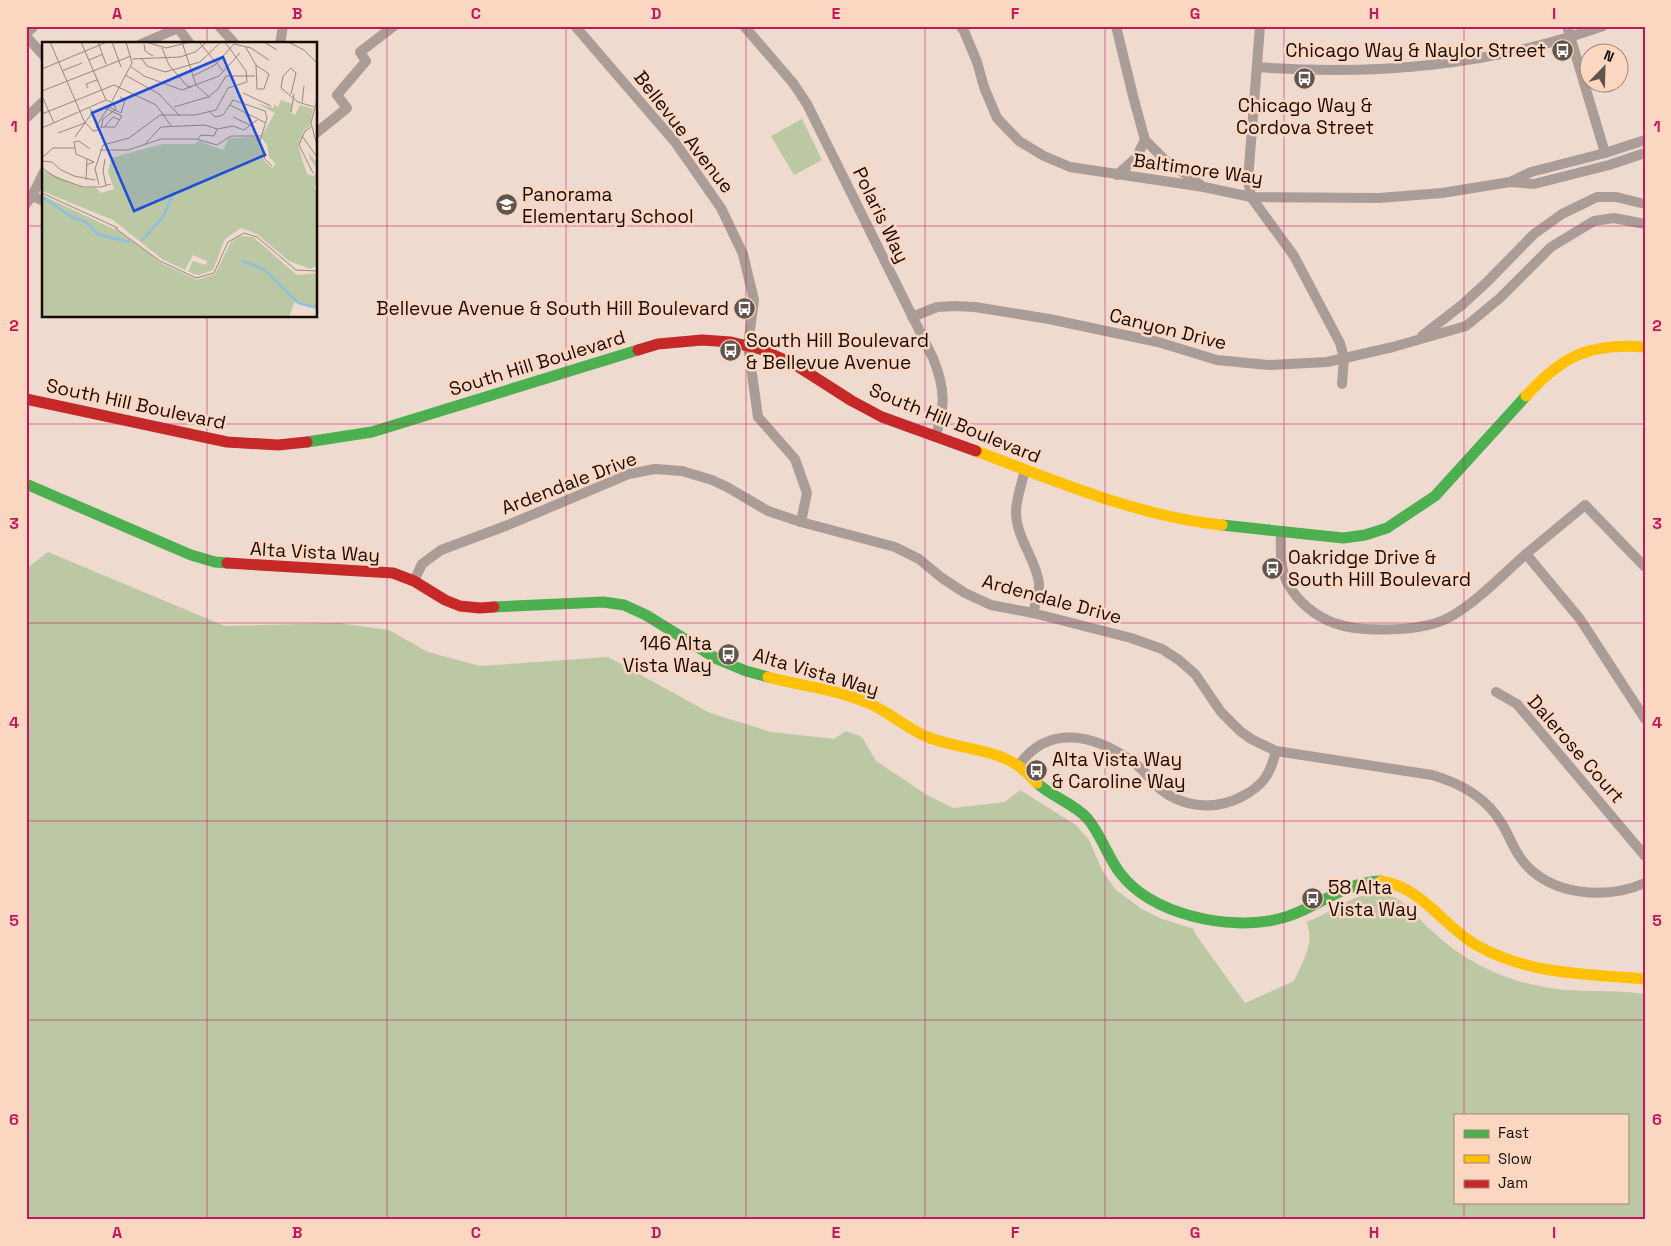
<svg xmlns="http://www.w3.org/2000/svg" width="1671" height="1246" font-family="'Space Grotesk',sans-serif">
<rect width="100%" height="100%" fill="#eedacf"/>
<g fill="#bcc8a3" fill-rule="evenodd">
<path d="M 802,119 L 822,160 L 794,175 L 771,136 Z"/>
<path d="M 48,552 L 225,626 L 339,623 L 389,630 L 428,652 L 480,666 L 608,657 L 710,713 L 771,732 L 834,739 L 846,731 L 862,737 L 876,761 L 927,795 L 953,808 L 1005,802 L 1020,790 L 1076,825 L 1089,840 L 1102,870 L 1116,890 L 1142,909 L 1162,919 L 1194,929 L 1194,932 L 1245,1003 L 1294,981 C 1302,963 1316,941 1306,922 C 1333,913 1357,888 1388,895 C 1406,900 1418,919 1432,931 C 1445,943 1459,954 1474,962 C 1502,978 1533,987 1565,990 C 1591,992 1619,990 1645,994 L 1645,1220 L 26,1220 L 26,569 ZM 1455,1115 L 1627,1115 L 1627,1202 L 1455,1202 Z"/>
</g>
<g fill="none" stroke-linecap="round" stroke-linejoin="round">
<g stroke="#aa9c96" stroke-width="10">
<path d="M 219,26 L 235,44"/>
<path d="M 575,26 L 675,142 L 721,208 L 743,254 L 754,300 L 748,345 L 758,417 L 795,459 L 807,493 L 801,522"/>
<path d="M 744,26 L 793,83 L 807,104 L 933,358 C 945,388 946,407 935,437"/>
<path d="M 960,26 L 964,31 L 977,62 L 984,87 L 997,118 L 1019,141 L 1044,156 L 1070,167 L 1204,187 L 1251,197 L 1379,198 L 1442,193 L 1510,182 L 1534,184 L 1609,165 L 1645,153"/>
<path d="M 1116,26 L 1133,96 L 1145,140 L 1166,161 L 1201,185"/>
<path d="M 1260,26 L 1248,180 L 1251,197 L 1294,256 L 1340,343 L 1344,358 L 1342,384"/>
<path d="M 1567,26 L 1605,153"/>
<path d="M 26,34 L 34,26"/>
<path d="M 26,36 L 44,56"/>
<path d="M 141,44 L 178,28 L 190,44"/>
<path d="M 280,44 L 283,26"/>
<path d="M 1257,67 C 1375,76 1490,66 1603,26"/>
<path d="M 26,118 L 44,101"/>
<path d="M 316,133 L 347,108 L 337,95 L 366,61 L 360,52 L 394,26"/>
<path d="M 1117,175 L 1136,158 L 1145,140"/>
<path d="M 1510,182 L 1531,172 L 1605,153 L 1645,140"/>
<path d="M 32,196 L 44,201"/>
<path d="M 26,204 L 32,196 L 44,172"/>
<path d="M 912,317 L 937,307 L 955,306 L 975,307 L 1049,319 L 1158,342 L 1217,360 L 1268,365 L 1327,362 L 1393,347 L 1466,326 L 1500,298 L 1551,247 L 1594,221 L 1614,218 L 1645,224"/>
<path d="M 1422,336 L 1463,304 L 1487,282 L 1534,234 L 1562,214 L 1597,197 L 1616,197 L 1645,204"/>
<path d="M 1025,470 C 1022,483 1016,499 1016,512 C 1016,538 1036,559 1039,583 C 1040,592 1035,604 1033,613"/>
<path d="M 1281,531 C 1281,549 1279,568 1288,584 C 1298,602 1315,616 1334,623 C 1361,633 1424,632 1450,617 C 1478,601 1501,576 1526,554 C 1545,538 1565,522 1585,505 L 1645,567"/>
<path d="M 1526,554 L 1580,619 L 1645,719"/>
<path d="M 414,581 L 422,564 L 441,550 L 508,525 L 629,474 L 655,469 L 682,471 L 712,480 L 727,487 L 768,511 L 801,522 L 895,547 L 919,559 L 942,578 L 965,593 L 991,605 L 1033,613 L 1131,638 L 1162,649 L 1179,660 L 1195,674 L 1221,712 L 1240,731 L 1251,739 L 1276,751 L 1432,775 C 1460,783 1487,798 1502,824 C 1509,835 1514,850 1522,860 C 1550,896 1606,900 1645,883"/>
<path d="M 1496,692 L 1517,704 L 1645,856"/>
<path d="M 1019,765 C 1049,723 1094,735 1132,761 C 1143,769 1150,779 1159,788 C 1181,807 1214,811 1241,797 C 1263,786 1270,775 1276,751"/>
</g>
<g stroke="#4caf50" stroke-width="11">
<path d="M 307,442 L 372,432 L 638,350"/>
<path d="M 26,484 L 191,555 L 215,562 L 227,563"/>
<path d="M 1222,525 L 1343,538 L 1365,535 L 1387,528 L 1435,496 L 1526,396"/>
<path d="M 494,607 L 603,602 L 624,605 L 646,615 L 717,659 L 746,671 L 768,677"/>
<path d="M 1037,783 C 1052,797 1073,803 1087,818 C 1101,834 1107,856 1120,873 C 1152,915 1229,931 1278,919 C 1314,911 1342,882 1381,881"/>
</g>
<g stroke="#ffc107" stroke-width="11">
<path d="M 1526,396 C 1563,355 1590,343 1645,347"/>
<path d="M 976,451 C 1056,481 1136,516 1222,525"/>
<path d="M 768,677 C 801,686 836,689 868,703 C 890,712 908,730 930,738 C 959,749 991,748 1017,765 C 1025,770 1031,777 1037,783"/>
<path d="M 1381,881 C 1424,888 1442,926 1478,946 C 1530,975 1588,974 1645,979"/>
</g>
<g stroke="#c62828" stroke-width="11">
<path d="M 638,350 L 658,344 L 702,340 L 731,342 L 760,349 L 794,364 L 852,401 L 882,417 L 976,451"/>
<path d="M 26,399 L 227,442 L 278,445 L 307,442"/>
<path d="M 227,563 L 393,573 L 414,581 L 445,600 L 460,606 L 480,608 L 494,607"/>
</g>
</g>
<path fill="none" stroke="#c2185b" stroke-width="1" stroke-opacity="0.55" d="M 207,26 L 207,44M 387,26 L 387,1220M 566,26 L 566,1220M 746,26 L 746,1220M 925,26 L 925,1220M 1105,26 L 1105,1220M 1284,26 L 1284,1220M 1464,26 L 1464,1115M 26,226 L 44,226M 316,226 L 1645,226M 207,316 L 207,1220M 26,424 L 1645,424M 26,623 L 1645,623M 26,821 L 1645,821M 26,1020 L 1645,1020M 1464,1202 L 1464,1220"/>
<defs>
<symbol id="bus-disc" viewBox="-11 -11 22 22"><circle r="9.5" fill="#62544c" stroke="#fbd7c2"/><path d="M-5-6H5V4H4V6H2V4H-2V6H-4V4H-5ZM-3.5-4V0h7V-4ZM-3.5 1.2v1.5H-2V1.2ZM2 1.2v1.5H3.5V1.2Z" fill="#fff"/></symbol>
<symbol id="school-disc" viewBox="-11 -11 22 22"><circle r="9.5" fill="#62544c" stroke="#fbd7c2"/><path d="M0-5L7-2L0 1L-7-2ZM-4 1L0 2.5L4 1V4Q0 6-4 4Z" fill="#fff"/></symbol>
</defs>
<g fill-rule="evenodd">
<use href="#bus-disc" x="1550" y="38" width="25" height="25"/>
<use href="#bus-disc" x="1292" y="66" width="25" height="25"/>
<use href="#school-disc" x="494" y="192" width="25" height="25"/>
<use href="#bus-disc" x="732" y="296" width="25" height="25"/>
<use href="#bus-disc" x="718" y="338" width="25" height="25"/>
<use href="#bus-disc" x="1260" y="556" width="25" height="25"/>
<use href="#bus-disc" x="716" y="642" width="25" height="25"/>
<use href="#bus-disc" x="1024" y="758" width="25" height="25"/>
<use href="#bus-disc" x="1300" y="886" width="25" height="25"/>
</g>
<g text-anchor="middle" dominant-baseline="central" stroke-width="5" stroke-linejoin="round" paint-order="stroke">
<g font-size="19" fill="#170c05" stroke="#fbd7c2" text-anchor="start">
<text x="1546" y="50" text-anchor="end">Chicago Way &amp; Naylor Street</text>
<text x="1305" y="105" text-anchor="middle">Chicago Way &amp;<tspan x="1305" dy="22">Cordova Street</tspan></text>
<text x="522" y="194">Panorama<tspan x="522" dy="22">Elementary School</tspan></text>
<text x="729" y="308" text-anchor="end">Bellevue Avenue &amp; South Hill Boulevard</text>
<text x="746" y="340">South Hill Boulevard<tspan x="746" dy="22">&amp; Bellevue Avenue</tspan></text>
<text x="1288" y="557">Oakridge Drive &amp;<tspan x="1288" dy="22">South Hill Boulevard</tspan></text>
<text x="712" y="643" text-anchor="end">146 Alta<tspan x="712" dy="22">Vista Way</tspan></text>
<text x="1052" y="759">Alta Vista Way<tspan x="1052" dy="22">&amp; Caroline Way</tspan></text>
<text x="1328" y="887">58 Alta<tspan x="1328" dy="22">Vista Way</tspan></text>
</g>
<g font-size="19" fill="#170c05" stroke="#fbd7c2">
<text transform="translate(684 132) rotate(52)">Bellevue Avenue</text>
<text transform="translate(1198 169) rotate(8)">Baltimore Way</text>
<text transform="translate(881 215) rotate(64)">Polaris Way</text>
<text transform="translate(1168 329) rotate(14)">Canyon Drive</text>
<text transform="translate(537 363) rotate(-17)">South Hill Boulevard</text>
<text transform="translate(136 404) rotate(12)">South Hill Boulevard</text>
<text transform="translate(955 423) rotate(22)">South Hill Boulevard</text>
<text transform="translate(569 483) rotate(-21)">Ardendale Drive</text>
<text transform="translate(315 552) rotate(3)">Alta Vista Way</text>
<text transform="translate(1052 599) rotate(15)">Ardendale Drive</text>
<text transform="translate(816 672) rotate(16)">Alta Vista Way</text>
<text transform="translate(1576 749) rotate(49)">Dalerose Court</text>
</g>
</g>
<g transform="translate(42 42)">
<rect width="275" height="275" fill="#eedacf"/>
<path d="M 239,58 L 250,62 L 249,71 L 253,73 L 258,63 L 271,67 L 268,84 L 262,88 L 256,104 L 265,132 L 272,134 L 275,127 L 268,117 L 266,110 L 275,121 L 275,140 L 272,145 L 275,151 L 275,224 L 268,227 L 247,219 L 215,192 L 199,186 L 183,197 L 171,228 L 157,233 L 151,232 L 146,229 L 151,219 L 164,223 L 165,219 L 151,213 L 143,228 L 120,217 L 71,178 L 0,149 L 0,128 L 42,146 L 54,146 L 59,151 L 72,147 L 66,130 L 69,116 L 120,102 L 152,102 L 157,99 L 181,108 L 187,96 L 217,95 L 222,118 L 230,126 L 234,122 L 227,115 L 225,103 L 219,95 L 233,71 L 214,61 L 232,66 L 232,62 L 236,65 ZM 0,153 L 80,191 L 121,222 L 155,238 L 173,232 L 189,200 L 198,194 L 211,195 L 255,233 L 275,231 L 275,266 L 253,259 L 247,275 L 0,275 Z" fill="#bcc8a3"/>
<path fill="none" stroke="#8dbfe2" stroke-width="2.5" d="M 0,155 L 30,175 L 44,180 L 57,193 L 88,200M 99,199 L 121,175 L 132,150M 200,219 L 222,227 L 256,261 L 275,266"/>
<path fill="none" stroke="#98887e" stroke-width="1" d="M 8,0 L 43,81 L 16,91M 39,0 L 64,58M 56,0 L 64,22M 70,0 L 79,25M 104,0 L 124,6 L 148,0M 140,0 L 154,43 L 168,56M 157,0 L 181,29M 222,0 L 235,8M 246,0 L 262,8 L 275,21M 102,2 L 103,9 L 111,14M 203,4 L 214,23 L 227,32M 120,6 L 127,23 L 145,44 L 150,45M 99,16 L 105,24 L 123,30 L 158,20 L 179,0M 90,17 L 138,15 L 153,10 L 165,0M 47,18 L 61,12M 214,23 L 215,47 L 222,47 L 227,32M 88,24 L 102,34 L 140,48 L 177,34 L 198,11M 0,27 L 65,0M 20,29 L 40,21M 83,33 L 117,52 L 138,74M 151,34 L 173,23 L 192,2 L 209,6 L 227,18M 46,46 L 44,42 L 55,38M 0,49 L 89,14M 201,51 L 229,64M 249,52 L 254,31 L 249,26 L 241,34 L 239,46 L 256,60 L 272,65M 0,54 L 12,81M 275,57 L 269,81 L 275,103M 70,59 L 90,21 L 84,0M 260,60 L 262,44M 188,63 L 224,81M 132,65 L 166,55 L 176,47 L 184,34 L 213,34M 65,67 L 67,65 L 79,71 L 83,58 L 78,55M 168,70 L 173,75 L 181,73 L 191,58 L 223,69 L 225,76 L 218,99 L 223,117 L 230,124M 249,70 L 252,52M 0,72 L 72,43 L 114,63 L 130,85M 191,75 L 210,84M 43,80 L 51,89 L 58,88M 62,85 L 71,75 L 78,78M 269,85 L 263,89 L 257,103 L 271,131M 0,86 L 64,58M 59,86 L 61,77 L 74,67 L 71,61 L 64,58M 58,88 L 54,85 L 65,67 L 80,74 L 73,85 L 59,85M 260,94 L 275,115M 33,95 L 50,71 L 48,66M 156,97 L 159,93 L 172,94 L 175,87M 102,103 L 119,85 L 163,83 L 175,87 L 191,84 L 202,88 L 215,78M 58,108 L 86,108 L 119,97 L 154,97 L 175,103 L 189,94 L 219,94M 0,116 L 11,106 L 32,106M 63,117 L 61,129 L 64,144M 0,119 L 10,120 L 19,128 L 32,134 L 53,138M 44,123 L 52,120 L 34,112 L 32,100 L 37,99 L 48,107M 0,126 L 15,136 L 41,145 L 59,145 L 69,142M 44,138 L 45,117M 57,143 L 53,127 L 61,103 L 87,96 L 118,73 L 153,73 L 174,68 L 186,46 L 205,40 L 204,29 L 183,0M 0,151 L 76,186M 73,186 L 118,219 L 154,236 L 172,231 L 186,200 L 202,191 L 215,195 L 254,228 L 275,229"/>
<path fill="#1d4ed8" fill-opacity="0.15" stroke="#1d4ed8" stroke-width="2.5" d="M 181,15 L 223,113 L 92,169 L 50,71 Z"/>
<rect width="275" height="275" fill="none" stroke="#170c05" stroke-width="2.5"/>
</g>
<rect width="1671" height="1246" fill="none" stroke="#fbd7c2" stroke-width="55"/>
<rect x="1454" y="1114" width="175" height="90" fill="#fbd7c2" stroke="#a08676"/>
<rect x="1464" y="1130" width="25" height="8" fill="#4caf50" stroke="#a08676"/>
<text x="1498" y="1138" font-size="15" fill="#170c05">Fast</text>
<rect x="1464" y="1155" width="25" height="8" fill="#ffc107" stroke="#a08676"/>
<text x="1498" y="1164" font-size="15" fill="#170c05">Slow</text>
<rect x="1464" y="1180" width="25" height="8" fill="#c62828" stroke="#a08676"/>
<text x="1498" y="1188" font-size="15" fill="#170c05">Jam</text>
<g transform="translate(1604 68) rotate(23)"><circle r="24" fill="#fbd7c2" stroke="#a08676"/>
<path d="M0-4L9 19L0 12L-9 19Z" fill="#62544c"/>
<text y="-8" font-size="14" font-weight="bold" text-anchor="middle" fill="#170c05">N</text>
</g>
<rect x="28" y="28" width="1616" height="1190" fill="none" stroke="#c2185b" stroke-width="2"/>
<g font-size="16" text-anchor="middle" font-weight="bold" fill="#c2185b">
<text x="117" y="19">A</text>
<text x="297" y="19">B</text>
<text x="476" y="19">C</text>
<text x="656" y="19">D</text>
<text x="836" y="19">E</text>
<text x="1015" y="19">F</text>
<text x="1195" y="19">G</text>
<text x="1374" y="19">H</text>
<text x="1554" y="19">I</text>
<text x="14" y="132">1</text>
<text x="1657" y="132">1</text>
<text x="14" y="331">2</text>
<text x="1657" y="331">2</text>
<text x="14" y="529">3</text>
<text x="1657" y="529">3</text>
<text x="14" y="728">4</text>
<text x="1657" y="728">4</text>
<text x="14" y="926">5</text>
<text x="1657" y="926">5</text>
<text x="14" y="1125">6</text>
<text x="1657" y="1125">6</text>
<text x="117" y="1238">A</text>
<text x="297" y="1238">B</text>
<text x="476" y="1238">C</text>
<text x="656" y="1238">D</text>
<text x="836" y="1238">E</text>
<text x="1015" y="1238">F</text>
<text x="1195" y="1238">G</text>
<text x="1374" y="1238">H</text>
<text x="1554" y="1238">I</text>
</g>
</svg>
